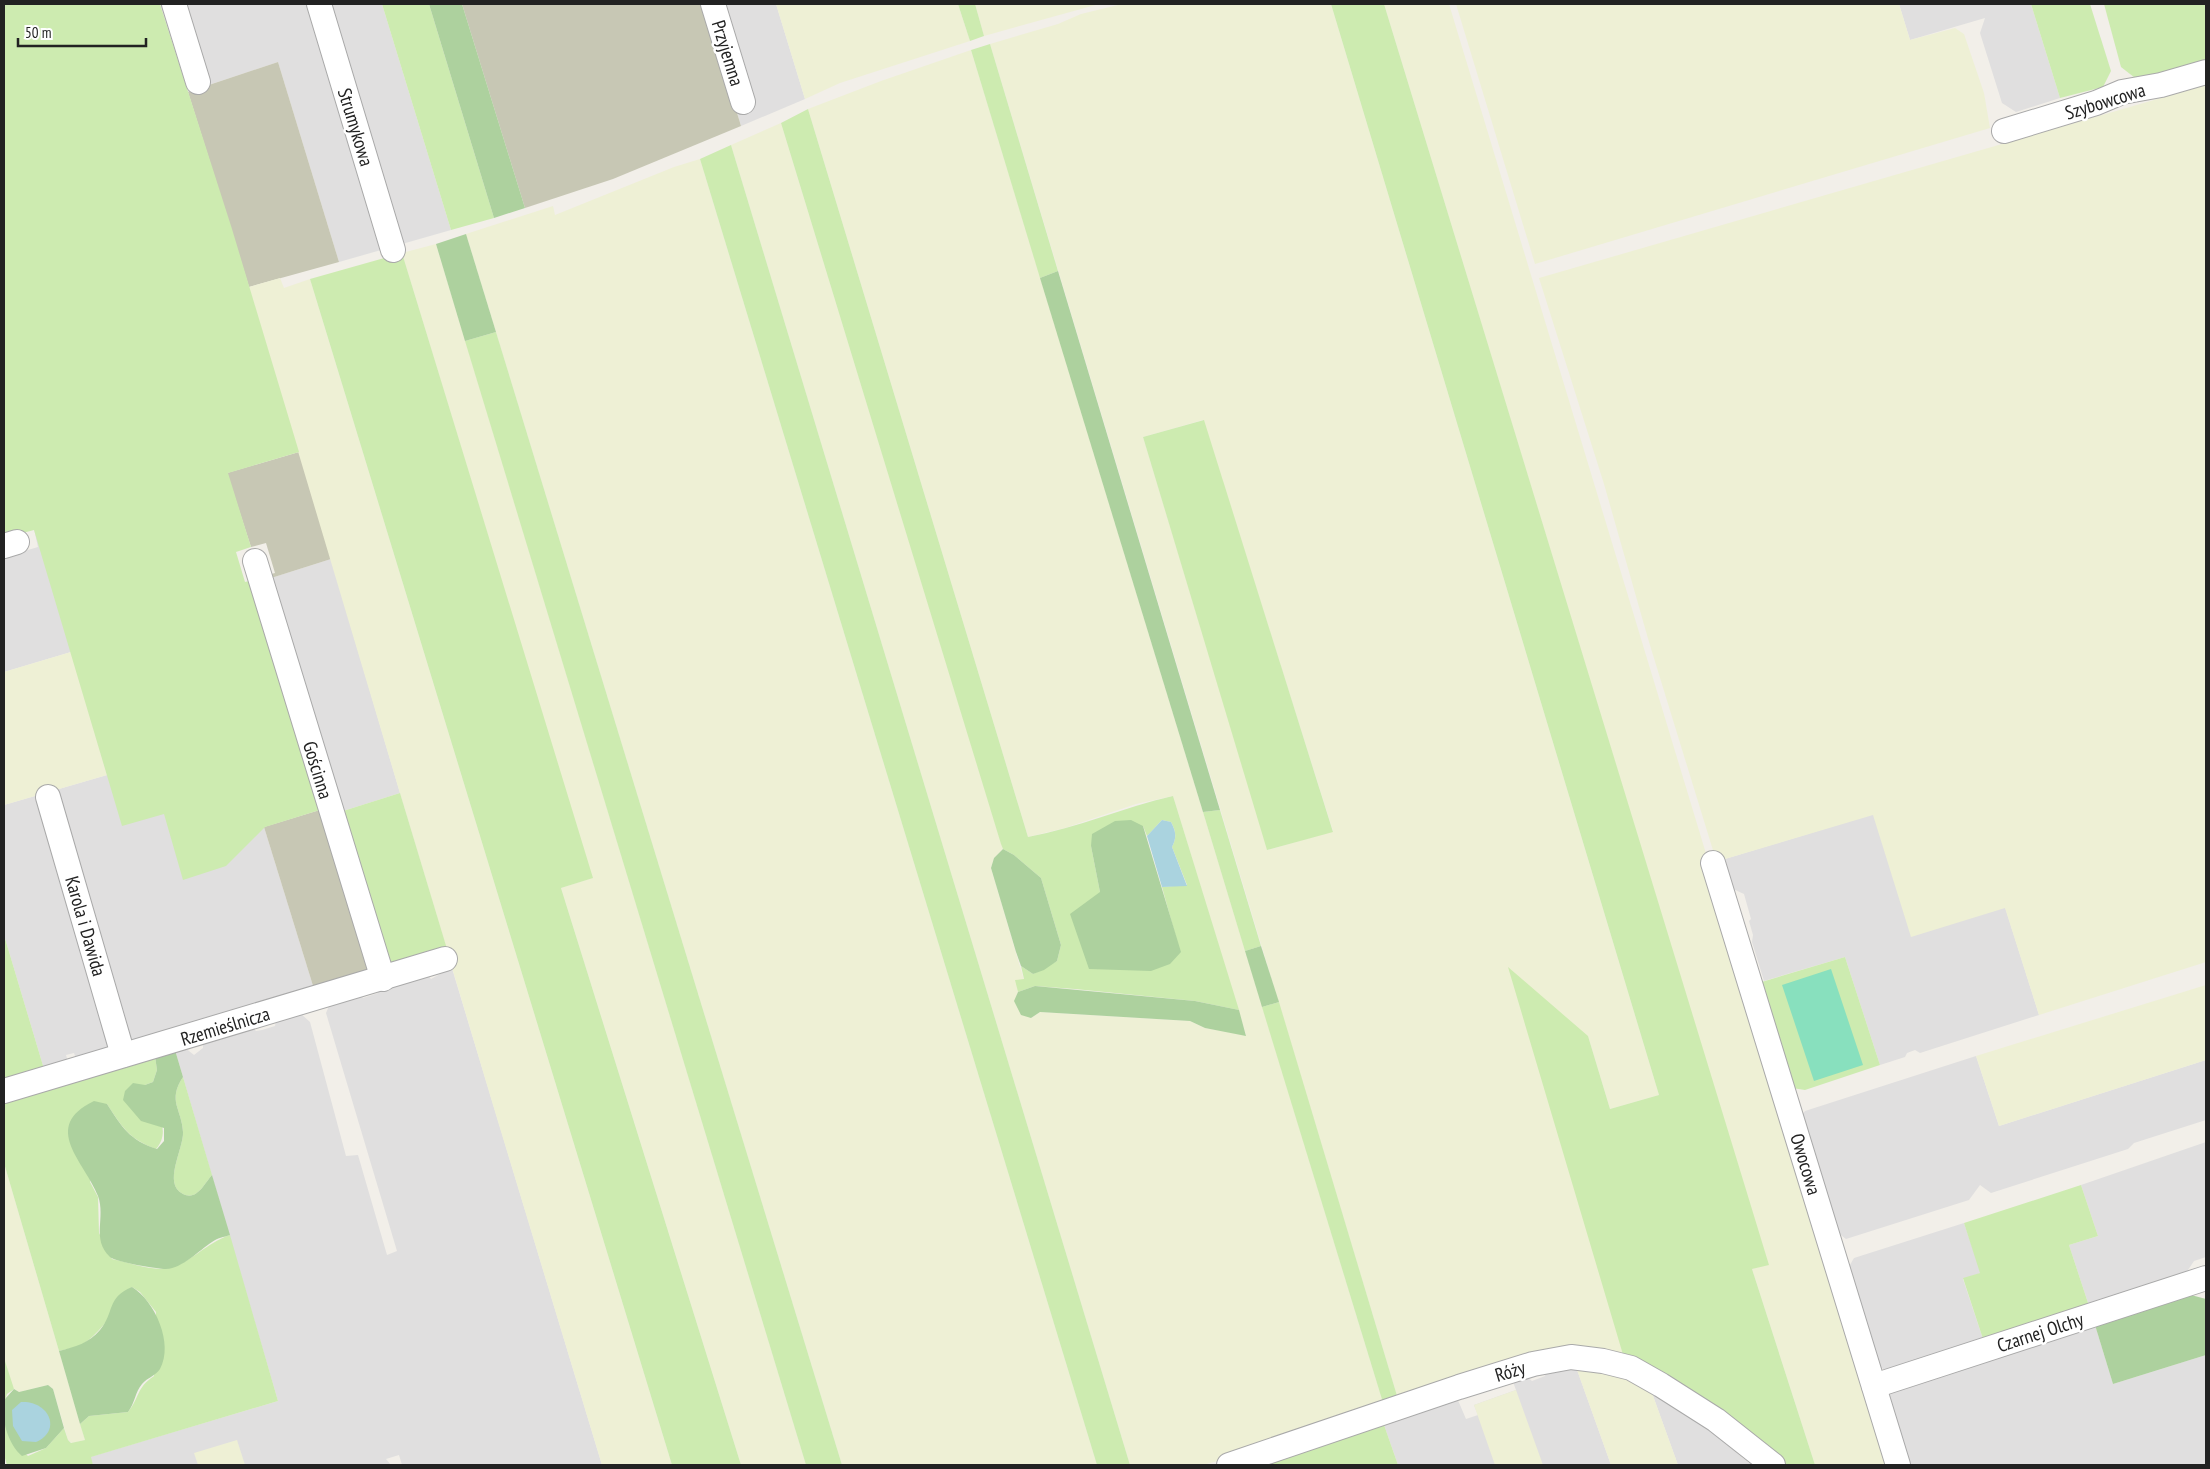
<svg xmlns="http://www.w3.org/2000/svg" width="2210" height="1469" font-family="'PT Sans Narrow',sans-serif">
<rect width="100%" height="100%" fill="#f2efe9"/>
<g fill="#e0dfdf">
<path d="M 160,4 L 382,4 L 451,230 L 339,262 L 278,62 L 188,92 Z"/>
<path d="M 704,4 L 776,4 L 805,99 L 741,126 Z"/>
<path d="M 1899,4 L 2031,4 L 2060,98 L 2016,112 L 2002,103 L 1980,33 L 1985,18 L 1910,40 Z"/>
<path d="M 34,529 L 264,827 L 314,989 L 210,1019 L 207,1017 L 195,1021 L 194,1024 L 76,1059 L 74,1053 L 66,1055 L 68,1062 L 44,1069 L 4,935 L 4,805 L 107,775 L 71,652 L 4,672 L 4,557 L 38,547 Z"/>
<path d="M 331,559 L 400,793 L 340,812 L 268,579 Z"/>
<path d="M 1873,814 L 2005,907 L 2039,1015 L 1920,1053 L 1915,1050 L 1907,1053 L 1905,1057 L 1880,1065 L 1845,957 L 1764,981 L 1752,942 L 1753,935 L 1749,921 L 1751,919 L 1744,894 L 1733,889 L 1725,859 Z"/>
<path d="M 451,965 L 602,1465 L 402,1465 L 399,1455 L 386,1459 L 391,1465 L 93,1465 L 90,1457 L 278,1401 L 175,1050 L 184,1047 L 194,1055 L 203,1048 L 203,1041 L 252,1027 L 256,1031 L 262,1030 L 275,1026 L 276,1020 L 300,1013 L 310,1022 L 346,1156 L 358,1155 L 387,1255 L 397,1251 L 326,1013 L 331,1001 L 359,992 L 363,998 L 378,993 L 377,987 L 426,973 L 431,979 L 442,973 L 440,968 Z"/>
<path d="M 1976,1056 L 1999,1126 L 2206,1060 L 2206,1120 L 2134,1143 L 2128,1149 L 1991,1193 L 1980,1185 L 1969,1200 L 1846,1239 L 1837,1232 L 1801,1116 L 1805,1111 Z"/>
<path d="M 2206,1142 L 2206,1257 L 2194,1261 L 2184,1276 L 2089,1306 L 2069,1245 L 2098,1236 L 2081,1185 Z"/>
<path d="M 1964,1223 L 1981,1273 L 1963,1279 L 1983,1339 L 1887,1371 L 1874,1364 L 1847,1270 L 1854,1258 Z"/>
<path d="M 2095,1325 L 2113,1384 L 2206,1355 L 2206,1465 L 1908,1465 L 1885,1403 L 1892,1391 Z"/>
<path d="M 1576,1367 L 1611,1465 L 1398,1465 L 1383,1422 L 1390,1420 L 1394,1422 L 1457,1398 L 1466,1419 L 1478,1415 L 1474,1405 L 1516,1390 L 1512,1379 L 1525,1375 L 1532,1381 L 1545,1376 L 1546,1371 Z"/>
<path d="M 1652,1393 L 1713,1433 L 1749,1463 L 1753,1461 L 1759,1465 L 1678,1465 Z"/>
</g>
<g fill="#c7c7b4">
<path d="M 462,4 L 704,4 L 741,126 L 613,179 L 525,208 Z"/>
<path d="M 278,62 L 339,262 L 249,287 L 188,92 Z"/>
<path d="M 299,452 L 331,559 L 268,579 L 267,575 L 275,573 L 266,543 L 251,547 L 227,473 Z"/>
<path d="M 323,809 L 373,971 L 314,989 L 264,827 Z"/>
</g>
<g fill="#eef0d5" fill-rule="evenodd">
<path d="M 776,4 L 958,4 L 970,41 L 840,83 L 805,99 Z"/>
<path d="M 975,4 L 1099,4 L 984,36 Z"/>
<path d="M 1122,4 L 1331,4 L 1659,1095 L 1610,1109 L 1588,1036 L 1624,1358 L 1398,1399 L 990,44 L 1058,24 L 1081,14 ZM 1203,420 L 1333,831 L 1268,850 L 1143,437 Z"/>
<path d="M 1384,4 L 1449,4 L 1891,1465 L 1815,1465 L 1752,1269 L 1768,1264 Z"/>
<path d="M 1456,4 L 1899,4 L 1910,40 L 1955,28 L 1964,34 L 1984,93 L 1990,128 L 1535,264 Z"/>
<path d="M 971,50 L 1384,1406 L 1254,1451 L 1203,1465 L 1130,1465 L 731,145 L 781,123 L 1003,849 L 994,858 L 991,868 L 1024,980 L 1016,980 L 1018,992 L 1015,1001 L 1031,1018 L 1040,1012 L 1190,1021 L 1205,1028 L 1246,1035 L 1173,796 L 1136,804 L 1065,828 L 1028,837 L 808,109 L 881,81 Z"/>
<path d="M 2206,85 L 2206,962 L 2039,1015 L 2005,908 L 1911,937 L 1873,815 L 1725,859 L 1716,860 L 1649,642 L 1604,484 L 1539,278 Z"/>
<path d="M 700,159 L 1097,1465 L 842,1465 L 466,234 L 553,206 L 555,215 L 674,167 Z"/>
<path d="M 436,244 L 806,1465 L 741,1465 L 561,888 L 592,878 L 402,253 Z"/>
<path d="M 280,278 L 284,288 L 310,279 L 672,1465 L 602,1465 L 493,1105 L 249,287 Z"/>
<path d="M 71,652 L 107,775 L 4,805 L 4,672 Z"/>
<path d="M 2206,985 L 2206,1060 L 1999,1126 L 1976,1056 Z"/>
<path d="M 4,1163 L 59,1351 L 85,1440 L 72,1443 L 68,1440 L 53,1389 L 48,1385 L 19,1392 L 14,1389 L 11,1383 L 4,1358 Z"/>
<path d="M 1591,1366 L 1644,1384 L 1652,1393 L 1678,1465 L 1611,1465 L 1576,1367 Z"/>
<path d="M 1516,1390 L 1543,1465 L 1495,1465 L 1474,1405 Z"/>
<path d="M 237,1440 L 245,1465 L 198,1465 L 194,1453 Z"/>
</g>
<g fill="#cdebb0" fill-rule="evenodd">
<path d="M 4,4 L 160,4 L 232,229 L 299,452 L 228,473 L 251,547 L 236,552 L 245,582 L 253,580 L 323,809 L 265,827 L 226,866 L 183,880 L 164,814 L 122,826 L 34,530 L 4,538 Z"/>
<path d="M 382,4 L 429,4 L 494,218 L 451,230 Z"/>
<path d="M 958,4 L 975,4 L 984,36 L 970,41 Z"/>
<path d="M 1331,4 L 1384,4 L 1769,1265 L 1752,1269 L 1815,1465 L 1782,1465 L 1697,1393 L 1643,1364 L 1624,1358 L 1508,967 L 1588,1036 L 1610,1109 L 1659,1095 Z"/>
<path d="M 2031,4 L 2090,4 L 2111,71 L 2103,87 L 2060,98 Z"/>
<path d="M 2104,4 L 2206,4 L 2206,65 L 2139,81 L 2121,67 Z"/>
<path d="M 990,44 L 1058,271 L 1040,278 L 971,50 Z"/>
<path d="M 808,109 L 1028,837 C 1078,828 1124,807 1173,796 L 1239,1010 L 1195,1001 L 1075,989 L 1035,986 L 1018,992 L 1015,980 L 1024,979 L 1021,966 L 1033,974 L 1057,961 L 1061,945 L 1041,878 L 1014,855 L 1003,849 L 1001,844 L 781,123 ZM 1162,820 L 1171,822 C 1176,832 1177,837 1172,847 L 1187,885 L 1162,887 L 1180,952 L 1100,892 L 1091,846 L 1143,826 L 1147,836 Z"/>
<path d="M 731,145 L 1130,1465 L 1097,1465 L 700,159 Z"/>
<path d="M 402,253 L 593,878 L 561,888 L 741,1465 L 672,1465 L 310,279 Z"/>
<path d="M 496,332 L 842,1465 L 806,1465 L 465,341 Z"/>
<path d="M 1204,420 L 1333,832 L 1267,850 L 1143,437 Z"/>
<path d="M 400,793 L 447,949 L 388,967 L 340,812 Z"/>
<path d="M 1220,810 L 1261,946 L 1245,951 L 1203,812 Z"/>
<path d="M 4,935 L 44,1069 L 4,1082 Z"/>
<path d="M 1845,957 L 1880,1065 L 1805,1090 L 1792,1088 L 1755,984 Z"/>
<path d="M 1279,1002 L 1398,1399 L 1384,1406 L 1262,1007 Z"/>
<path d="M 155,1056 L 157,1070 L 153,1082 L 145,1085 C 154,1105 173,1130 156,1149 C 129,1139 122,1127 107,1104 L 90,1182 L 98,1197 L 99,1233 L 112,1259 C 127,1262 155,1272 169,1268 C 192,1262 206,1243 230,1235 L 278,1401 L 91,1457 L 93,1465 L 7,1465 L 4,1455 L 4,1417 L 10,1439 L 28,1456 L 46,1448 L 64,1428 L 68,1440 L 71,1443 L 85,1440 L 80,1424 L 89,1416 L 128,1412 C 140,1397 136,1388 154,1376 L 156,1312 L 140,1292 L 132,1287 C 119,1304 99,1336 81,1345 C 74,1348 66,1349 59,1351 L 4,1163 L 4,1103 Z"/>
<path d="M 183,1077 L 212,1175 C 204,1184 197,1201 183,1194 C 162,1184 184,1148 183,1132 C 182,1109 167,1101 183,1077 Z"/>
<path d="M 2081,1185 L 2098,1236 L 2069,1245 L 2089,1306 L 1983,1339 L 1963,1278 L 1980,1273 L 1964,1223 Z"/>
<path d="M 4,1358 L 14,1389 L 7,1394 L 4,1403 Z"/>
<path d="M 1383,1422 L 1398,1465 L 1273,1465 L 1269,1454 Z"/>
</g>
<g fill="#add19e">
<path d="M 429,4 L 462,4 L 525,208 L 494,218 Z"/>
<path d="M 466,234 L 496,332 L 465,341 L 436,244 Z"/>
<path d="M 1058,271 L 1220,810 L 1203,812 L 1040,278 Z"/>
<path d="M 1131,820 L 1143,826 L 1181,952 L 1170,964 L 1151,971 L 1089,969 L 1070,914 L 1100,892 L 1091,846 L 1092,834 L 1115,821 Z"/>
<path d="M 1003,849 L 1014,855 L 1041,878 L 1061,945 L 1057,961 L 1044,970 L 1033,974 L 1021,966 L 1016,952 L 991,868 L 994,858 Z"/>
<path d="M 1261,946 L 1279,1002 L 1262,1007 L 1245,951 Z"/>
<path d="M 1035,986 L 1195,1001 L 1239,1010 L 1246,1036 L 1205,1028 L 1190,1021 L 1040,1012 L 1031,1018 L 1021,1015 L 1014,1001 L 1018,992 Z"/>
<path d="M 175,1050 L 183,1077 C 167,1101 182,1109 183,1132 C 184,1148 162,1184 183,1194 C 197,1201 204,1184 212,1175 L 230,1235 C 224,1237 217,1238 212,1242 C 198,1251 183,1268 166,1269 C 157,1269 116,1262 110,1257 C 91,1239 106,1218 98,1196 C 85,1162 40,1127 94,1101 L 107,1104 C 122,1127 129,1140 157,1149 L 164,1141 L 164,1128 L 141,1121 L 123,1100 L 125,1091 L 133,1083 L 145,1085 L 153,1082 L 157,1070 L 155,1056 Z"/>
<path d="M 132,1287 C 155,1301 174,1344 160,1369 C 155,1376 147,1378 142,1384 C 135,1392 135,1403 128,1412 L 89,1416 L 80,1424 L 59,1351 C 75,1347 89,1343 100,1330 C 115,1312 106,1298 132,1287 Z"/>
<path d="M 2191,1295 L 2206,1299 L 2206,1355 L 2113,1384 L 2095,1325 Z"/>
<path d="M 48,1385 L 53,1389 L 64,1428 L 46,1448 L 22,1456 C 8,1444 0,1418 5,1399 L 14,1389 L 19,1392 Z"/>
</g>
<path fill="#88e0be" d="M 1831,969 L 1863,1065 L 1814,1081 L 1782,985 Z"/>
<g fill="#aad3df">
<path d="M 1162,820 L 1171,822 C 1176,832 1177,837 1172,847 L 1187,886 L 1162,887 L 1147,836 Z"/>
<path d="M 21,1402 C 48,1400 63,1430 36,1442 L 22,1441 L 13,1426 L 12,1410 Z"/>
</g>
<g fill="none" stroke-linecap="round" stroke-linejoin="round">
<defs>
<g id="minor">
<path d="M 174,4 L 198,82"/>
<path d="M 319,4 L 393,250"/>
<path d="M 713,4 L 743,102"/>
<path d="M 2004,131 L 2096,103 L 2122,92 L 2161,85 L 2206,72"/>
<path d="M 4,546 L 17,542"/>
<path d="M 255,561 L 383,979"/>
<path d="M 48,797 L 123,1055"/>
<path d="M 1713,863 L 1898,1465"/>
<path d="M 4,1091 L 445,959"/>
<path d="M 1874,1386 L 2206,1278"/>
<path d="M 1229,1465 L 1459,1387 L 1533,1364 L 1571,1357 L 1603,1361 L 1631,1368 L 1661,1385 L 1716,1420 L 1773,1465"/>
</g>
</defs>
<use href="#minor" stroke="#a9a9a9" stroke-width="26"/>
<use href="#minor" stroke="#fff" stroke-width="24"/>
</g>
<g text-anchor="middle" dominant-baseline="central" stroke-width="5" stroke-linejoin="round" paint-order="stroke">
<g font-size="19" fill="#222" stroke="#fff">
<text transform="translate(728 53) rotate(73)">Przyjemna</text>
<text transform="translate(2105 101) rotate(-17)">Szybowcowa</text>
<text transform="translate(356 127) rotate(73)">Strumykowa</text>
<text transform="translate(318 770) rotate(73)">Gościnna</text>
<text transform="translate(86 926) rotate(74)">Karola i Dawida</text>
<text transform="translate(225 1026) rotate(-17)">Rzemieślnicza</text>
<text transform="translate(1806 1164) rotate(73)">Owocowa</text>
<text transform="translate(2040 1332) rotate(-18)">Czarnej Olchy</text>
<text transform="translate(1510 1371) rotate(-17)">Róży</text>
</g>
</g>
<rect width="2210" height="1469" fill="none" stroke="#222222" stroke-width="10"/>
<path d="M18 38v8h128v-8" fill="none" stroke="#222222" stroke-width="2.5"/>
<text x="25" y="38" font-size="15" fill="#222222" stroke="#ffffff" stroke-width="4" paint-order="stroke">50 m</text>
</svg>
